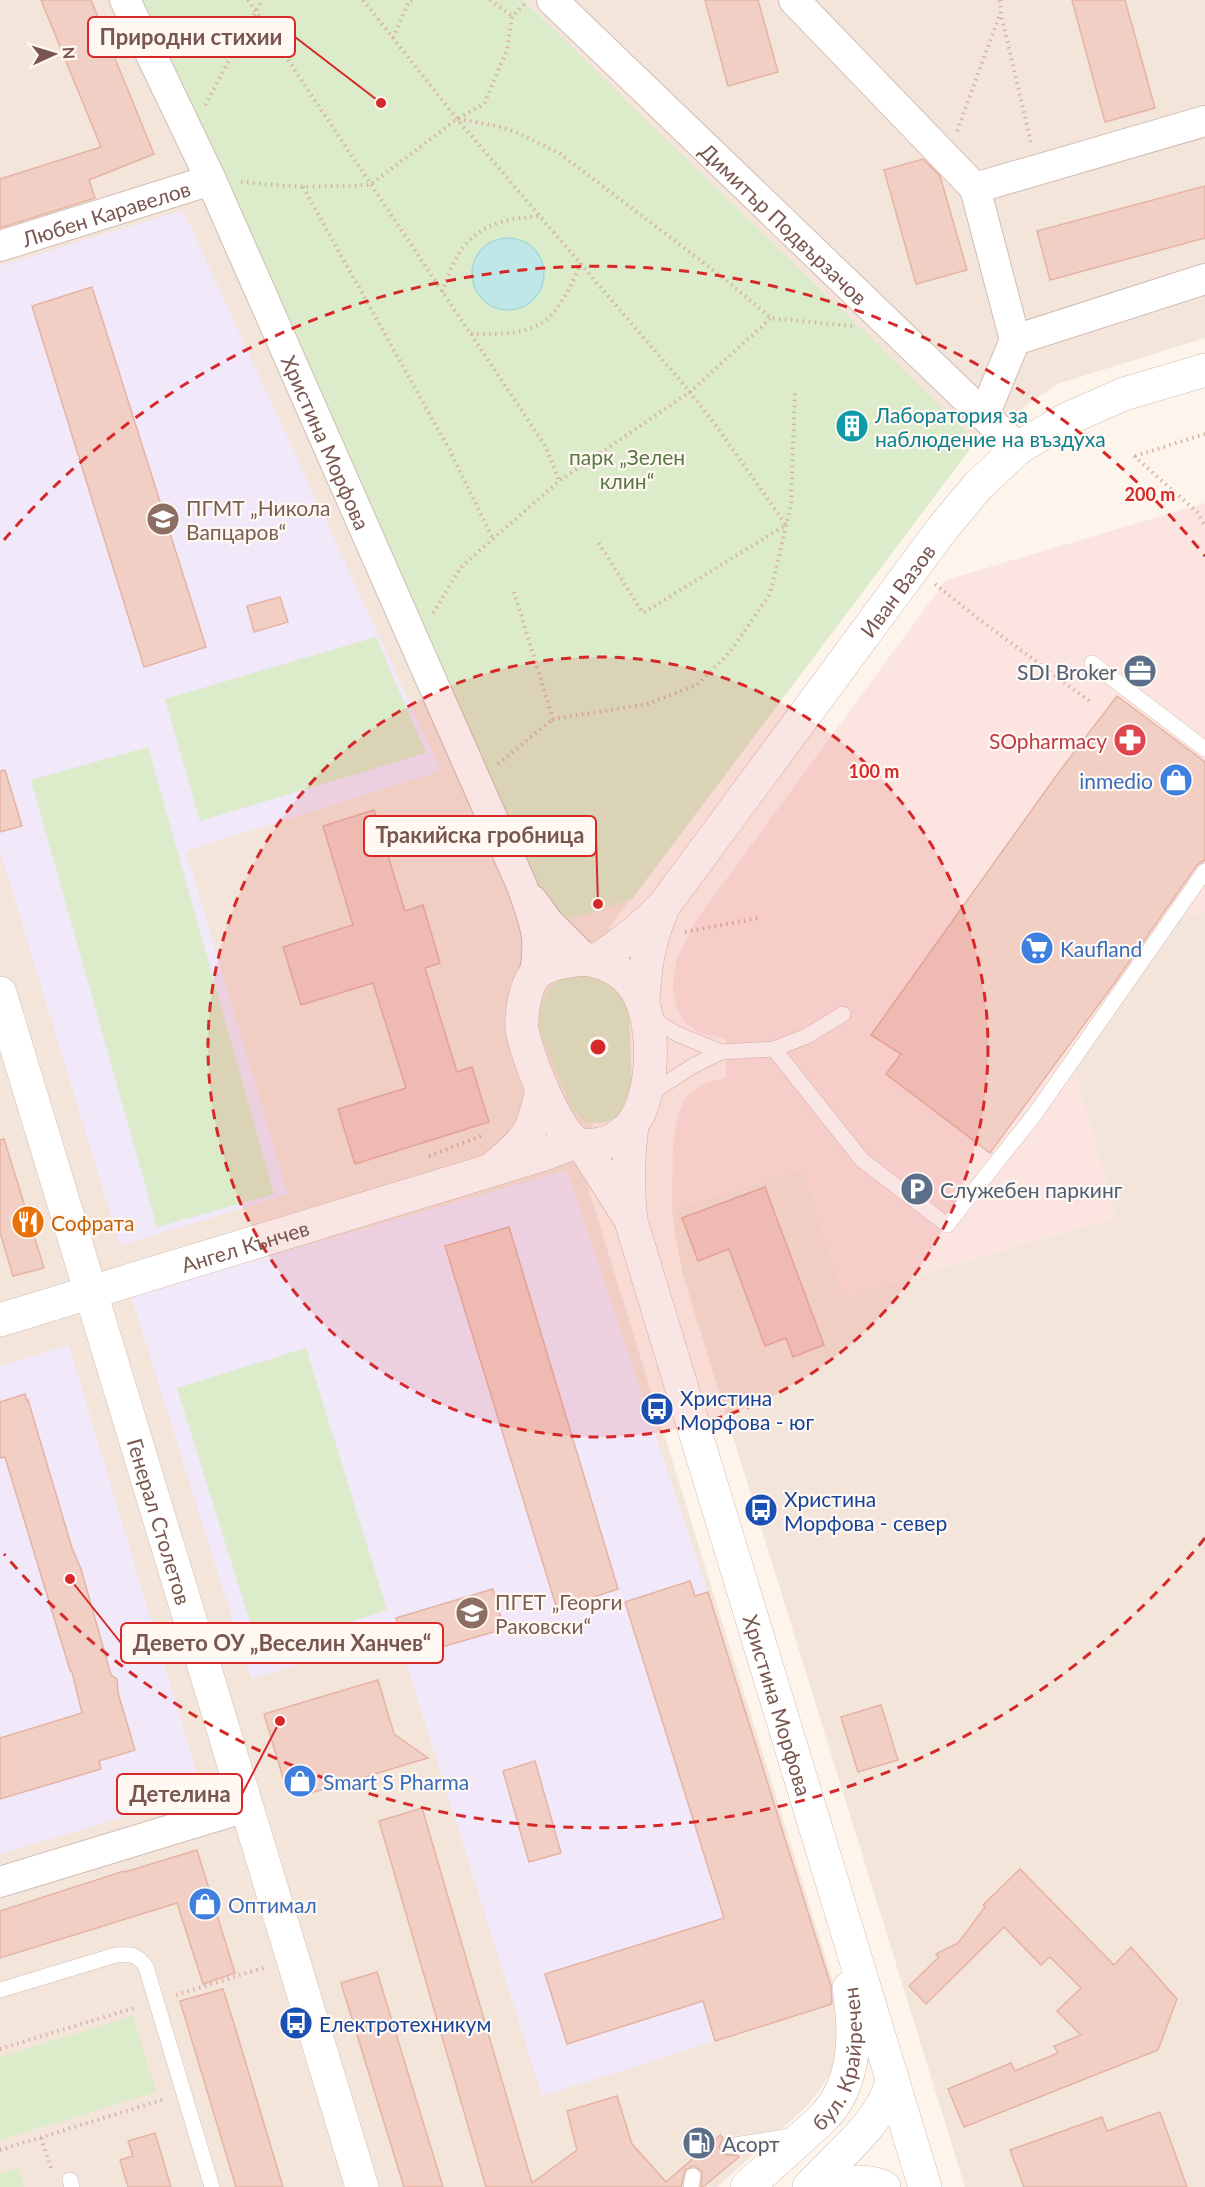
<svg xmlns="http://www.w3.org/2000/svg" width="1205" height="2187" font-family="Lato,sans-serif">
<rect width="100%" height="100%" fill="#fdf4ec"/>
<g fill="#f4e5da">
<path d="M 0,0 L 1205,0 L 1205,338 L 1057,384 L 976,441 L 610,926 L 587,1184 L 841,2007 L 840,2062 L 807,2106 L 717,2187 L 0,2187 Z"/>
<path d="M 1205,911 L 1205,2187 L 965,2187 L 683,1275 L 676,1241 L 672,1210 L 803,1168 L 844,1297 L 1116,1217 L 1073,1064 L 1178,919 Z"/>
</g>
<path fill="#fce4e0" d="M 1205,503 L 1205,911 L 1178,919 L 1073,1064 L 1116,1217 L 844,1297 L 803,1168 L 672,1210 L 673,1144 L 678,1114 L 685,1098 L 702,1084 L 726,1077 L 726,1039 L 699,1033 L 686,1024 L 676,1007 L 673,986 L 676,961 L 694,923 L 946,580 Z"/>
<g fill="#f1e8fa">
<path d="M 183,210 L 441,771 L 186,851 L 288,1194 L 120,1246 L 0,851 L 0,266 Z"/>
<path d="M 567,1170 L 708,1592 L 836,2003 L 542,2096 L 397,1634 L 251,1679 L 131,1296 Z"/>
<path d="M 69,1345 L 203,1793 L 0,1854 L 0,1366 Z"/>
</g>
<g fill="#dcebc9">
<path d="M 124,0 L 523,0 L 976,441 L 632,899 L 552,925 Z"/>
<path d="M 376,637 L 426,753 L 200,821 L 165,699 Z"/>
<path d="M 148,747 L 274,1194 L 157,1227 L 31,780 Z"/>
<path d="M 582,973 L 618,986 L 629,1010 L 632,1090 L 628,1106 L 616,1118 L 602,1123 L 585,1122 L 571,1107 L 538,1027 C 536,1008 546,988 563,978 C 568,975 576,974 582,973 Z"/>
<path d="M 306,1348 L 387,1610 L 259,1651 L 177,1388 Z"/>
<path d="M 133,2016 L 156,2092 L 0,2140 L 0,2057 Z"/>
<path d="M 18,2168 L 24,2187 L 0,2187 L 0,2174 Z"/>
</g>
<circle fill="#c0e7e7" stroke="#a6d8d9" stroke-width="1.5" cx="508" cy="274" r="36"/>
<g fill="#f2cfc4" stroke="#e5b3a4" stroke-width="1.5">
<path d="M 41,0 L 91,0 L 154,154 L 89,180 L 95,198 L 0,228 L 0,179 L 101,147 Z"/>
<path d="M 705,0 L 758,0 L 778,72 L 728,86 Z"/>
<path d="M 1072,0 L 1125,0 L 1155,108 L 1105,122 Z"/>
<path d="M 923,159 L 940,176 L 967,270 L 916,284 L 884,170 Z"/>
<path d="M 1205,186 L 1205,238 L 1050,280 L 1037,231 Z"/>
<path d="M 92,287 L 206,647 L 144,667 L 32,306 Z"/>
<path d="M 280,597 L 288,622 L 254,632 L 247,606 Z"/>
<path d="M 1117,696 L 1205,762 L 1205,860 L 1197,865 L 1113,985 L 990,1153 L 886,1074 L 901,1054 L 871,1035 L 1059,772 Z"/>
<path d="M 5,770 L 22,826 L 0,832 L 0,771 Z"/>
<path d="M 374,810 L 405,911 L 423,905 L 440,963 L 425,968 L 457,1072 L 472,1067 L 489,1122 L 355,1164 L 338,1109 L 406,1088 L 373,983 L 301,1005 L 283,947 L 353,925 L 323,826 Z"/>
<path d="M 4,1139 L 44,1268 L 13,1276 L 0,1232 L 0,1140 Z"/>
<path d="M 765,1187 L 824,1345 L 793,1357 L 786,1338 L 765,1346 L 729,1249 L 698,1261 L 682,1218 Z"/>
<path d="M 509,1227 L 618,1589 L 557,1609 L 445,1246 Z"/>
<path d="M 25,1394 L 27,1401 L 28,1400 L 72,1548 L 81,1569 L 111,1675 L 117,1679 L 118,1693 L 135,1750 L 99,1761 L 101,1769 L 0,1799 L 0,1738 L 82,1713 L 72,1672 L 70,1670 L 5,1457 L 0,1458 L 0,1402 Z"/>
<path d="M 690,1581 L 695,1596 L 708,1592 L 831,1986 L 832,2004 L 715,2041 L 703,2001 L 567,2044 L 545,1974 L 724,1918 L 625,1602 Z"/>
<path d="M 493,1589 L 504,1629 L 407,1657 L 396,1618 Z"/>
<path d="M 378,1680 L 394,1734 L 428,1758 L 301,1796 L 286,1788 L 264,1714 Z"/>
<path d="M 881,1705 L 898,1760 L 858,1772 L 841,1717 Z"/>
<path d="M 535,1761 L 561,1853 L 529,1862 L 503,1771 Z"/>
<path d="M 422,1808 L 532,2183 L 577,2150 L 567,2111 L 617,2096 L 632,2144 L 666,2182 L 720,2135 L 723,2138 L 719,2147 L 722,2153 L 726,2155 L 737,2155 L 739,2157 L 703,2187 L 701,2187 L 702,2172 L 694,2166 L 685,2170 L 681,2187 L 486,2187 L 379,1821 Z"/>
<path d="M 197,1850 L 235,1973 L 203,1984 L 177,1903 L 0,1958 L 0,1911 L 124,1871 L 125,1872 Z"/>
<path d="M 1020,1869 L 1114,1965 L 1131,1947 L 1177,1999 L 1158,2050 L 964,2127 L 948,2089 L 1011,2063 L 1015,2071 L 1058,2053 L 1054,2046 L 1081,2035 L 1057,2011 L 1081,1988 L 1050,1957 L 1041,1965 L 1004,1927 L 926,2004 L 909,1986 L 939,1957 L 936,1954 L 958,1943 L 985,1907 L 983,1905 Z"/>
<path d="M 377,1972 L 443,2187 L 404,2187 L 341,1983 Z"/>
<path d="M 223,1989 L 235,2027 L 283,2187 L 236,2187 L 180,2001 Z"/>
<path d="M 1160,2112 L 1187,2187 L 1024,2187 L 1010,2150 L 1102,2117 L 1107,2131 Z"/>
<path d="M 155,2133 L 171,2187 L 128,2187 L 120,2160 L 133,2156 L 128,2141 Z"/>
</g>
<g fill="none" stroke-linecap="round" stroke-linejoin="round">
<defs>
<g id="lane">
<path d="M 1092,663 L 1205,749"/>
<path d="M 648,1016 L 677,1034 L 721,1052"/>
<path d="M 774,1049 L 862,1160 L 947,1225 L 1035,1114 L 1205,871"/>
<path d="M 648,1095 L 691,1067 L 721,1052 L 774,1049 L 807,1036 L 843,1014"/>
<path d="M 0,1990 L 116,1955 C 131,1954 137,1954 146,1967 L 212,2187"/>
<path d="M 729,2146 L 797,2135"/>
<path d="M 70,2180 L 72,2187"/>
<path d="M 691,2187 L 693,2176"/>
</g>
<g id="street">
<path id="s1" d="M 125,0 L 211,180 L 522,886 C 535,924 542,936 534,977"/>
<path id="s2" d="M 552,0 L 1018,448"/>
<path d="M 794,0 L 975,188 L 1205,121"/>
<path d="M 975,188 L 1015,340 L 984,415"/>
<path id="s3" d="M 0,246 L 211,180"/>
<path d="M 1015,340 L 1205,279"/>
<path d="M 532,900 L 548,922 L 585,959"/>
<path d="M 0,1882 L 246,1807"/>
</g>
<g id="secondary">
<path d="M 585,959 C 602,962 621,969 632,984 C 657,1014 656,1092 633,1123 C 626,1133 611,1142 599,1144 C 592,1146 582,1146 576,1143 C 555,1130 526,1053 522,1029 C 521,1014 525,987 534,976 C 547,962 568,961 585,959 Z"/>
<path id="s4" d="M 596,961 C 622,944 644,927 665,904 L 942,529 L 977,487 L 1018,448 L 1067,419 L 1124,394 L 1205,370"/>
<path id="s5" d="M 0,993 L 362,2187"/>
<path d="M 643,1001 C 645,970 648,942 661,913"/>
<path id="s6" d="M 632,1125 C 628,1158 627,1188 631,1221 L 925,2187"/>
<path d="M 583,1145 L 627,1214"/>
<path d="M 496,1166 C 530,1137 533,1133 542,1088"/>
<path id="s7" d="M 0,1320 L 541,1155 L 575,1142"/>
<path id="s8" d="M 747,2187 L 822,2119 C 857,2084 856,2033 849,1988"/>
<path d="M 809,2187 C 836,2158 887,2118 892,2078"/>
<path d="M 830,2187 C 849,2181 865,2180 884,2187"/>
</g>
</defs>
<use href="#lane" stroke="#d2bcb3" stroke-width="16"/>
<use href="#street" stroke="#d2bcb3" stroke-width="32"/>
<use href="#secondary" stroke="#d5bcb0" stroke-width="34"/>
<g stroke="#d8b2a6" stroke-width="4" stroke-dasharray="1.5 4.5" stroke-linecap="butt">
<path d="M 248,0 L 546,447 L 559,481"/>
<path d="M 363,0 L 457,119 L 690,392 L 717,427 L 786,525 L 643,613 L 596,539"/>
<path d="M 490,0 L 512,16"/>
<path d="M 1000,0 L 1001,14 L 1031,143"/>
<path d="M 393,38 L 409,1 L 413,0"/>
<path d="M 205,105 L 262,0"/>
<path d="M 458,119 L 497,126 L 516,132 L 559,153 L 721,276 L 771,318 L 852,326"/>
<path d="M 957,131 L 1000,14"/>
<path d="M 241,182 L 303,187 L 370,185 L 457,119 L 484,104 L 507,50 L 512,16 L 525,4"/>
<path d="M 303,187 L 449,449 L 493,539"/>
<path d="M 442,292 C 461,235 481,220 541,216"/>
<path d="M 471,334 C 541,335 553,327 581,263"/>
<path d="M 1134,456 L 1197,512 L 1205,526"/>
<path d="M 1135,456 L 1205,434"/>
<path d="M 935,584 L 976,617 L 1092,703"/>
<path d="M 514,592 L 553,719 L 647,704 L 697,685 L 730,652 L 770,594 L 791,505 L 795,390"/>
<path d="M 433,613 L 461,567 L 559,481 L 690,392 L 771,318"/>
<path d="M 498,764 L 553,719"/>
<path d="M 685,932 L 758,918"/>
<path d="M 429,1156 L 484,1135"/>
<path d="M 176,1995 L 266,1967"/>
<path d="M 0,2049 L 137,2007"/>
<path d="M 41,2138 L 52,2171"/>
<path d="M 0,2150 L 165,2099"/>
</g>
<use href="#lane" stroke="#fff" stroke-width="15"/>
<use href="#street" stroke="#fff" stroke-width="30"/>
<use href="#secondary" stroke="#fff" stroke-width="33"/>
</g>
<circle cx="598" cy="1047" r="390" fill="#d62828" fill-opacity=".12"/>
<g fill="none" stroke="#d62828" stroke-width="3" stroke-dasharray="10 8">
<circle cx="598" cy="1047" r="390"/>
<path d="M1205 1538A781 781 0 0 1 4 1554M4 540A781 781 0 0 1 1205 556"/>
</g>
<defs>
<symbol id="building-disc" viewBox="-11 -11 22 22"><circle r="9.5" fill="#0f9aa8" stroke="#fff8f3"/><path d="M-4-6H4V6H1V3H-1V6H-4ZM-2.5-4.3h1.7v1.8h-1.7ZM.8-4.3h1.7v1.8H.8ZM-2.5-1h1.7V.8h-1.7ZM.8-1h1.7V.8H.8Z" fill="#fff"/></symbol>
<symbol id="school-disc" viewBox="-11 -11 22 22"><circle r="9.5" fill="#8d6e63" stroke="#fff8f3"/><path d="M0-5L7-2L0 1L-7-2ZM-4 1L0 2.5L4 1V4Q0 6-4 4Z" fill="#fff"/></symbol>
<symbol id="office-disc" viewBox="-11 -11 22 22"><circle r="9.5" fill="#5c6f8a" stroke="#fff8f3"/><path d="M-6-3h4V-5.5h4V-3h4V5H-6ZM-1-4.5V-3h2v-1.5ZM-6 0V1H6V0Z" fill="#fff"/></symbol>
<symbol id="pharmacy-disc" viewBox="-11 -11 22 22"><circle r="9.5" fill="#e0444e" stroke="#fff8f3"/><path d="M-2-6h4v4h4v4h-4v4h-4v-4h-4v-4h4Z" fill="#fff"/></symbol>
<symbol id="shop-disc" viewBox="-11 -11 22 22"><circle r="9.5" fill="#3f7fe0" stroke="#fff8f3"/><path d="M-5-2.5h2.3a2.7 3.5 0 0 1 5.4 0H5L5.5 6h-11ZM-1.5-2.5h3a1.5 2.3 0 0 0-3 0Z" fill="#fff"/></symbol>
<symbol id="supermarket-disc" viewBox="-11 -11 22 22"><circle r="9.5" fill="#3f7fe0" stroke="#fff8f3"/><path d="M-6-5.5h2.5l.6 2H6L4.5 2H-2.5L-4.4-4H-6ZM-1.5 3.2a1.3 1.3 0 1 0 .1 0ZM3 3.2a1.3 1.3 0 1 0 .1 0Z" fill="#fff"/></symbol>
<symbol id="parking-disc" viewBox="-11 -11 22 22"><circle r="9.5" fill="#5c6f8a" stroke="#fff8f3"/><path d="M-3.5-5.5H1a3.5 3.5 0 0 1 0 7H-1V5.5H-3.5ZM-1-3.4V-.6H.8a1.4 1.4 0 0 0 0-2.8Z" fill="#fff"/></symbol>
<symbol id="restaurant-disc" viewBox="-11 -11 22 22"><circle r="9.5" fill="#e8710a" stroke="#fff8f3"/><path d="M-5-6h1v4h1v-4h1v4h1v-4h1v5L-1.5 .5V6h-2V.5L-5-1ZM5-6V6H3V1.5H1.5Q1.5-4 5-6Z" fill="#fff"/></symbol>
<symbol id="bus-disc" viewBox="-11 -11 22 22"><circle r="9.5" fill="#1a4fb4" stroke="#fff8f3"/><path d="M-5-6H5V4H4V6H2V4H-2V6H-4V4H-5ZM-3.5-4V0h7V-4ZM-3.5 1.2v1.5H-2V1.2ZM2 1.2v1.5H3.5V1.2Z" fill="#fff"/></symbol>
<symbol id="fuel-disc" viewBox="-11 -11 22 22"><circle r="9.5" fill="#5c6f8a" stroke="#fff8f3"/><path d="M-5.5-6h7V0h2V4h1.3V-2.5L3-4.5l.8-.8L6-3V5H2.5V1h-1V6h-7ZM-4.2-4.7v3.2H.2V-4.7Z" fill="#fff"/></symbol>
</defs>
<g fill-rule="evenodd">
<use href="#building-disc" x="833" y="407" width="38" height="38"/>
<use href="#school-disc" x="144" y="500" width="38" height="38"/>
<use href="#office-disc" x="1121" y="652" width="38" height="38"/>
<use href="#pharmacy-disc" x="1111" y="721" width="38" height="38"/>
<use href="#shop-disc" x="1157" y="761" width="38" height="38"/>
<use href="#supermarket-disc" x="1018" y="929" width="38" height="38"/>
<use href="#parking-disc" x="898" y="1170" width="38" height="38"/>
<use href="#restaurant-disc" x="9" y="1203" width="38" height="38"/>
<use href="#bus-disc" x="638" y="1390" width="38" height="38"/>
<use href="#bus-disc" x="742" y="1491" width="38" height="38"/>
<use href="#school-disc" x="453" y="1594" width="38" height="38"/>
<use href="#shop-disc" x="281" y="1762" width="38" height="38"/>
<use href="#shop-disc" x="186" y="1885" width="38" height="38"/>
<use href="#bus-disc" x="277" y="2004" width="38" height="38"/>
<use href="#fuel-disc" x="680" y="2124" width="38" height="38"/>
</g>
<g text-anchor="middle" dominant-baseline="central" stroke-width="4.5" stroke-linejoin="round" paint-order="stroke">
<g font-size="21" fill="#79574e" stroke="#fff8f3">
<text stroke="none"><textPath href="#s3" startOffset="111">Любен Каравелов</textPath></text>
<text stroke="none"><textPath href="#s2" startOffset="322">Димитър Подвързачов</textPath></text>
<text stroke="none"><textPath href="#s1" startOffset="486">Христина Морфова</textPath></text>
<text stroke="none"><textPath href="#s4" startOffset="480">Иван Вазов</textPath></text>
<text stroke="none"><textPath href="#s7" startOffset="256">Ангел Кънчев</textPath></text>
<text stroke="none"><textPath href="#s5" startOffset="552">Генерал Столетов</textPath></text>
<text stroke="none"><textPath href="#s6" startOffset="602">Христина Морфова</textPath></text>
<text stroke="none"><textPath href="#s8" startOffset="166">бул. Крайречен</textPath></text>
</g>
<g font-size="21" fill="#0d838f" stroke="#fff8f3" text-anchor="start">
<text x="875" y="414">Лаборатория за<tspan x="875" dy="24">наблюдение на въздуха</tspan></text>
</g>
<g font-size="21" fill="#5a7842" stroke="#fff8f3">
<text x="627" y="456">парк „Зелен<tspan x="627" dy="24">клин“</tspan></text>
</g>
<g font-size="21" fill="#785e54" stroke="#fff8f3" text-anchor="start">
<text x="186" y="507">ПГМТ „Никола<tspan x="186" dy="24">Вапцаров“</tspan></text>
<text x="495" y="1601">ПГЕТ „Георги<tspan x="495" dy="24">Раковски“</tspan></text>
</g>
<g font-size="21" fill="#4e5e75" stroke="#fff8f3" text-anchor="start">
<text x="1117" y="671" text-anchor="end">SDI Broker</text>
<text x="940" y="1189">Служебен паркинг</text>
<text x="722" y="2143">Асорт</text>
</g>
<g font-size="21" fill="#be3a42" stroke="#fff8f3" text-anchor="end">
<text x="1107" y="740">SOpharmacy</text>
</g>
<g font-size="21" fill="#366cbe" stroke="#fff8f3" text-anchor="start">
<text x="1153" y="780" text-anchor="end">inmedio</text>
<text x="1060" y="948">Kaufland</text>
<text x="323" y="1781">Smart S Pharma</text>
<text x="228" y="1904">Оптимал</text>
</g>
<g font-size="21" fill="#c56008" stroke="#fff8f3" text-anchor="start">
<text x="51" y="1222">Софрата</text>
</g>
<g font-size="21" fill="#164399" stroke="#fff8f3" text-anchor="start">
<text x="680" y="1397">Христина<tspan x="680" dy="24">Морфова - юг</tspan></text>
<text x="784" y="1498">Христина<tspan x="784" dy="24">Морфова - север</tspan></text>
<text x="319" y="2023">Електротехникум</text>
</g>
</g>
<circle cx="598" cy="1047" r="9" fill="#d62828" stroke="#fff8f3" stroke-width="3"/>
<g font-size="18" text-anchor="middle" font-weight="bold" fill="#d62828" stroke="#fff8f3" stroke-width="4.5" stroke-linejoin="round" paint-order="stroke">
<text x="1150" y="501">200 m</text>
<text x="874" y="778">100 m</text>
</g>
<path fill="none" stroke="#d62828" stroke-width="2" d="M381 103L295 37M598 904L596 836M70 1579L121 1643M280 1721L242 1794"/>
<g fill="#d62828" stroke="#fff8f3" stroke-width="2">
<circle cx="381" cy="103" r="6"/>
<circle cx="598" cy="904" r="6"/>
<circle cx="70" cy="1579" r="6"/>
<circle cx="280" cy="1721" r="6"/>
</g>
<g fill="#fff8f3" stroke="#d62828" stroke-width="2">
<rect x="88" y="17" width="207" height="40" rx="6"/>
<rect x="364" y="816" width="232" height="40" rx="6"/>
<rect x="121" y="1623" width="322" height="40" rx="6"/>
<rect x="117" y="1774" width="125" height="40" rx="6"/>
</g>
<g font-size="22" text-anchor="middle" font-weight="bold" fill="#79574e">
<text x="191" y="45">Природни стихии</text>
<text x="480" y="843">Тракийска гробница</text>
<text x="282" y="1651">Девето ОУ „Веселин Ханчев“</text>
<text x="180" y="1802">Детелина</text>
</g>
<g transform="translate(54 54) rotate(86)" stroke="#fff8f3" stroke-width="4.5" paint-order="stroke">
<path d="M0-4.5L10 22L0 15L-10 22Z" fill="#79574e"/>
<text y="-9" font-size="16" font-weight="bold" text-anchor="middle" fill="#79574e">N</text>
</g>
</svg>
